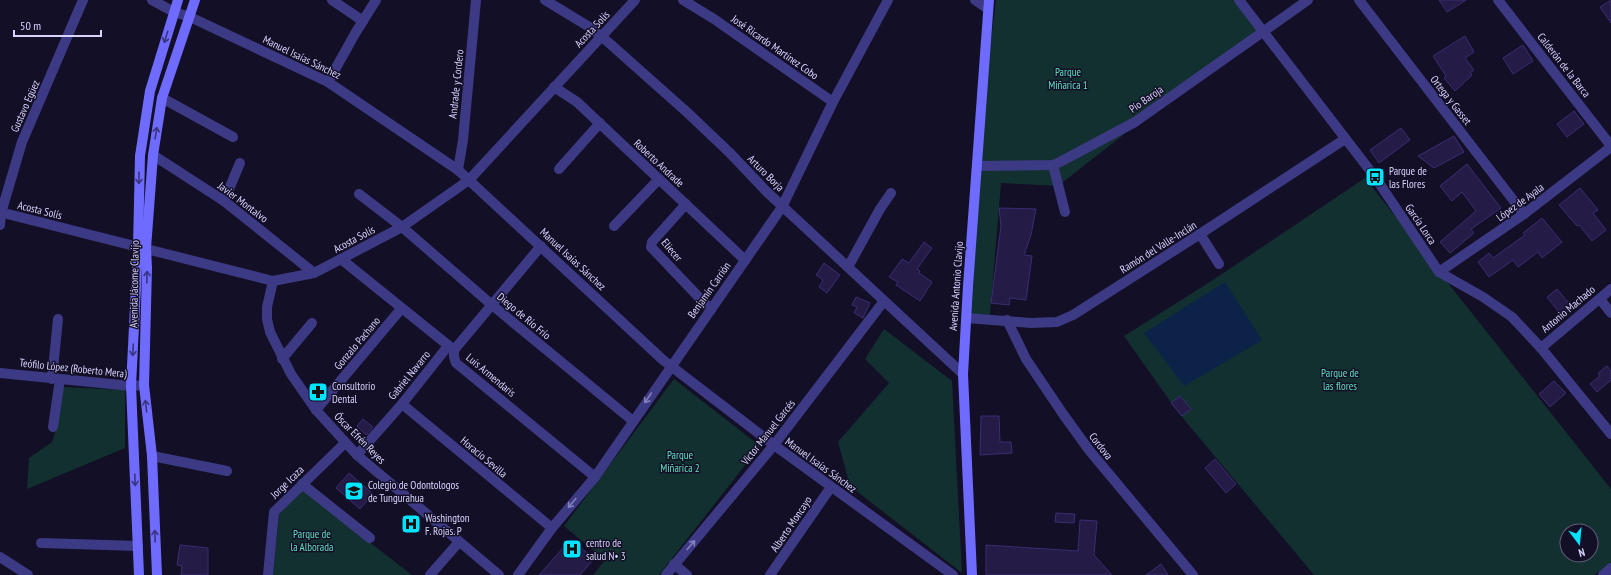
<svg xmlns="http://www.w3.org/2000/svg" width="1611" height="575" font-family="'PT Sans Narrow',sans-serif">
<rect width="100%" height="100%" fill="#130f26"/>
<g fill="#12302f" fill-rule="evenodd">
<path d="M 996,0 L 1234,0 L 1257,30 L 1058,186 L 1001,183 L 990,315 L 970,314 L 983,106 Z"/>
<path d="M 1365,178 L 1611,489 L 1611,563 L 1594,575 L 1314,575 L 1177,411 L 1124,336 L 1213,280 ZM 1567,531 L 1591,531 L 1591,555 L 1567,555 Z"/>
<path d="M 884,329 L 952,381 L 962,573 L 850,486 L 838,442 L 889,383 L 865,359 Z"/>
<path d="M 674,379 L 760,446 L 659,575 L 593,575 L 605,560 L 564,526 Z"/>
<path d="M 63,387 L 125,390 L 125,448 L 27,489 L 29,458 L 52,442 L 56,429 Z"/>
<path d="M 302,490 L 412,575 L 273,575 L 279,514 Z"/>
</g>
<path fill="#0c2248" d="M 1225,282 L 1262,340 L 1184,386 L 1144,333 Z"/>
<g fill="#241b47" stroke="#3b2d73">
<path d="M 1439,0 L 1466,0 L 1447,12 Z"/>
<path d="M 1611,0 L 1611,23 L 1600,7 Z"/>
<path d="M 1465,36 L 1474,52 L 1465,58 L 1474,70 L 1470,73 L 1472,75 L 1455,91 L 1444,78 L 1446,76 L 1433,56 Z"/>
<path d="M 1523,45 L 1533,61 L 1513,74 L 1503,58 Z"/>
<path d="M 1574,111 L 1584,124 L 1567,137 L 1557,124 Z"/>
<path d="M 1401,128 L 1410,140 L 1379,163 L 1370,150 Z"/>
<path d="M 1454,136 L 1464,152 L 1434,168 L 1418,156 Z"/>
<path d="M 1467,164 L 1501,208 L 1471,229 L 1474,233 L 1450,253 L 1440,242 L 1476,211 L 1462,192 L 1452,201 L 1440,186 Z"/>
<path d="M 1580,188 L 1598,210 L 1593,213 L 1606,230 L 1592,241 L 1579,225 L 1577,226 L 1559,205 Z"/>
<path d="M 999,208 L 1036,209 L 1031,235 L 1024,255 L 1032,256 L 1026,300 L 1010,298 L 1009,305 L 991,303 L 1001,226 Z"/>
<path d="M 1542,218 L 1562,242 L 1542,258 L 1538,252 L 1518,267 L 1513,260 L 1489,277 L 1478,262 L 1489,253 L 1493,258 L 1525,235 L 1523,233 Z"/>
<path d="M 924,242 L 932,248 L 917,269 L 920,271 L 919,273 L 932,282 L 920,301 L 896,285 L 898,282 L 889,277 L 902,259 L 909,263 Z"/>
<path d="M 824,263 L 840,275 L 827,293 L 819,287 L 823,280 L 816,275 Z"/>
<path d="M 1557,289 L 1571,306 L 1568,308 L 1570,310 L 1562,316 L 1547,297 Z"/>
<path d="M 856,297 L 870,303 L 863,318 L 854,313 L 857,307 L 852,305 Z"/>
<path d="M 1607,366 L 1611,371 L 1611,380 L 1597,392 L 1590,384 L 1600,376 L 1598,373 Z"/>
<path d="M 1554,381 L 1566,393 L 1550,407 L 1539,394 Z"/>
<path d="M 1180,396 L 1191,409 L 1182,416 L 1171,403 Z"/>
<path d="M 981,416 L 999,416 L 1000,442 L 1011,442 L 1012,453 L 980,455 Z"/>
<path d="M 363,419 L 373,427 L 366,435 L 357,426 Z"/>
<path d="M 1215,459 L 1236,484 L 1226,493 L 1205,468 Z"/>
<path d="M 349,473 L 373,494 L 360,509 L 336,488 Z"/>
<path d="M 1056,513 L 1075,514 L 1074,523 L 1055,522 Z"/>
<path d="M 411,515 L 420,522 L 411,533 L 402,525 Z"/>
<path d="M 1080,520 L 1097,521 L 1094,555 L 1112,575 L 986,575 L 986,545 L 1078,551 Z"/>
<path d="M 571,539 L 594,559 L 580,575 L 539,575 Z"/>
<path d="M 180,545 L 208,548 L 208,575 L 181,575 L 182,566 L 177,565 Z"/>
<path d="M 1161,564 L 1168,575 L 1146,575 Z"/>
</g>
<g fill="none" stroke-linecap="round" stroke-linejoin="round">
<g stroke="#3d3a85" stroke-width="10">
<path d="M 152,0 L 174,12 L 190,17 L 328,82 L 458,170 L 663,360 L 774,445 L 953,575"/>
<path d="M 332,0 L 363,21"/>
<path d="M 545,0 L 591,28 L 608,42 L 689,114 L 729,152 L 767,192 L 963,374"/>
<path d="M 683,0 L 714,19 L 833,102"/>
<path d="M 975,0 L 988,9"/>
<path d="M 1239,0 L 1375,177 L 1439,272 L 1483,297 L 1512,317 L 1541,348 L 1611,434"/>
<path d="M 1359,0 L 1524,214"/>
<path d="M 1498,0 L 1611,146"/>
<path d="M 328,82 L 356,32 L 376,0"/>
<path d="M 554,87 L 577,102 L 745,260"/>
<path d="M 162,98 L 233,137"/>
<path d="M 153,155 L 224,201 L 314,273"/>
<path d="M 1053,165 L 1065,212"/>
<path d="M 978,166 L 1053,165 L 1060,162 L 1135,122 L 1308,0"/>
<path d="M 559,169 L 600,123"/>
<path d="M 458,170 L 463,140 L 476,0"/>
<path d="M 359,194 L 402,227 L 492,305 L 633,421"/>
<path d="M 224,201 L 240,163"/>
<path d="M 686,204 L 652,242 L 651,247 L 711,310"/>
<path d="M 0,212 L 273,281 L 314,273 L 341,259 L 402,227 L 469,180 L 635,0"/>
<path d="M 0,225 L 1,213 L 22,142 L 83,0"/>
<path d="M 614,226 L 659,179"/>
<path d="M 1200,234 L 1219,264"/>
<path d="M 341,259 L 454,350 L 454,357 L 456,363 L 595,477"/>
<path d="M 848,267 L 880,209 L 891,193"/>
<path d="M 1439,272 L 1524,214 L 1611,147"/>
<path d="M 273,281 L 267,307 L 267,319 L 270,332 L 291,374 L 316,410 L 357,455 L 499,575"/>
<path d="M 1600,299 L 1611,313"/>
<path d="M 966,318 L 1031,323 L 1057,322 L 1073,315 L 1200,234 L 1345,139"/>
<path d="M 1007,320 L 1026,359 L 1063,414 L 1089,450 L 1193,575"/>
<path d="M 1541,348 L 1611,289"/>
<path d="M 454,350 L 541,246"/>
<path d="M 282,359 L 312,323"/>
<path d="M 0,373 L 131,386 L 144,385"/>
<path d="M 52,379 L 58,319"/>
<path d="M 402,404 L 552,528"/>
<path d="M 316,410 L 401,309"/>
<path d="M 53,427 L 60,379"/>
<path d="M 357,455 L 402,404 L 448,346"/>
<path d="M 152,456 L 227,471"/>
<path d="M 302,484 L 370,538"/>
<path d="M 41,543 L 138,546"/>
<path d="M 0,557 L 28,575"/>
<path d="M 674,564 L 687,575"/>
<path d="M 268,575 L 274,512 L 345,443"/>
<path d="M 430,575 L 459,542"/>
<path d="M 518,575 L 552,528 L 595,477 L 782,207 L 833,102 L 888,0"/>
<path d="M 666,575 L 774,445 L 884,301"/>
<path d="M 770,575 L 831,487"/>
<path d="M 1603,575 L 1611,568"/>
</g>
<g stroke="#6f6bff" stroke-width="10">
<path d="M 139,575 L 131,386 L 138,247 L 140,156 L 150,91 L 178,0"/>
<path d="M 157,575 L 152,456 L 144,385 L 147,268 L 146,248 L 153,155 L 162,98 L 195,0"/>
<path d="M 972,575 L 963,374 L 968,286 L 989,0"/>
</g>
</g>
<defs><path id="oneway-shaft" d="M-6 0H5M1.5-3L5.5 0L1.5 3" fill="none" stroke-width="1.6" stroke-linecap="round" stroke-linejoin="round"/></defs>
<g stroke="#38347d">
<use href="#oneway-shaft" transform="translate(166 37) rotate(107)"/>
<use href="#oneway-shaft" transform="translate(156 133) rotate(-81)"/>
<use href="#oneway-shaft" transform="translate(139 178) rotate(91)"/>
<use href="#oneway-shaft" transform="translate(147 277) rotate(-89)"/>
<use href="#oneway-shaft" transform="translate(133 350) rotate(93)"/>
<use href="#oneway-shaft" transform="translate(146 406) rotate(-96)"/>
<use href="#oneway-shaft" transform="translate(135 480) rotate(88)"/>
<use href="#oneway-shaft" transform="translate(155 536) rotate(-92)"/>
</g>
<g stroke="#837fbc">
<use href="#oneway-shaft" transform="translate(648 398) rotate(124)"/>
<use href="#oneway-shaft" transform="translate(572 503) rotate(130)"/>
<use href="#oneway-shaft" transform="translate(691 545) rotate(-50)"/>
</g>
<defs>
<symbol id="bus-square" viewBox="-11 -11 22 22"><rect x="-9" y="-9" width="18" height="18" rx="4" fill="#00e5ff" stroke="#130f26"/><path d="M-5-6H5V4H4V6H2V4H-2V6H-4V4H-5ZM-3.5-4V0h7V-4ZM-3.5 1.2v1.5H-2V1.2ZM2 1.2v1.5H3.5V1.2Z" fill="#111"/></symbol>
<symbol id="pharmacy-square" viewBox="-11 -11 22 22"><rect x="-9" y="-9" width="18" height="18" rx="4" fill="#00e5ff" stroke="#130f26"/><path d="M-2-6h4v4h4v4h-4v4h-4v-4h-4v-4h4Z" fill="#111"/></symbol>
<symbol id="university-square" viewBox="-11 -11 22 22"><rect x="-9" y="-9" width="18" height="18" rx="4" fill="#00e5ff" stroke="#130f26"/><path d="M0-5L7-2L0 1L-7-2ZM-4 1L0 2.5L4 1V4Q0 6-4 4Z" fill="#111"/></symbol>
<symbol id="hospital-square" viewBox="-11 -11 22 22"><rect x="-9" y="-9" width="18" height="18" rx="4" fill="#00e5ff" stroke="#130f26"/><path d="M-5-5h3v3.5h4V-5h3V5h-3V1.5h-4V5h-3Z" fill="#111"/></symbol>
</defs>
<g fill-rule="evenodd">
<use href="#bus-square" x="1364" y="166" width="22" height="22"/>
<use href="#pharmacy-square" x="307" y="381" width="22" height="22"/>
<use href="#university-square" x="343" y="480" width="22" height="22"/>
<use href="#hospital-square" x="400" y="513" width="22" height="22"/>
<use href="#hospital-square" x="561" y="538" width="22" height="22"/>
</g>
<g text-anchor="middle" dominant-baseline="central" stroke-width="3" stroke-linejoin="round" paint-order="stroke">
<g font-size="11" fill="#d9d4ff" stroke="#130f26">
<text transform="translate(592 29) rotate(-47)">Acosta Solís</text>
<text transform="translate(775 47) rotate(35)">José Ricardo Martínez Cobo</text>
<text transform="translate(302 57) rotate(26)">Manuel Isaías Sánchez</text>
<text transform="translate(1564 65) rotate(52)">Calderón de la Barca</text>
<text transform="translate(456 84) rotate(-84)">Andrade y Cordero</text>
<text transform="translate(1146 99) rotate(-35)">Pío Baroja</text>
<text transform="translate(1451 100) rotate(52)">Ortega y Gasset</text>
<text transform="translate(25 106) rotate(-66)">Gustavo Egüez</text>
<text transform="translate(659 163) rotate(43)">Roberto Andrade</text>
<text transform="translate(766 173) rotate(45)">Arturo Borja</text>
<text transform="translate(243 202) rotate(37)">Javier Montalvo</text>
<text transform="translate(1520 202) rotate(-36)">López de Ayala</text>
<text transform="translate(40 210) rotate(14)">Acosta Solís</text>
<text transform="translate(1421 224) rotate(56)">García Lorca</text>
<text transform="translate(354 239) rotate(-28)">Acosta Solís</text>
<text transform="translate(1158 247) rotate(-32)">Ramón del Valle-Inclán</text>
<text transform="translate(672 250) rotate(50)">Eliecer</text>
<text transform="translate(573 259) rotate(43)">Manuel Isaías Sánchez</text>
<text transform="translate(134 284) rotate(-89)">Avenida Jácome Clavijo</text>
<text transform="translate(956 286) rotate(-86)">Avenida Antonio Clavijo</text>
<text transform="translate(709 290) rotate(-55)">Benjamín Carrión</text>
<text transform="translate(1568 309) rotate(-40)">Antonio Machado</text>
<text transform="translate(524 316) rotate(40)">Diego de Río Frío</text>
<text transform="translate(357 343) rotate(-50)">Gonzalo Pachano</text>
<text transform="translate(73 368) rotate(6)">Teófilo López (Roberto Mera)</text>
<text transform="translate(409 375) rotate(-51)">Gabriel Navarro</text>
<text transform="translate(491 375) rotate(40)">Luis Armendaris</text>
<text transform="translate(768 432) rotate(-52)">Víctor Manuel Garcés</text>
<text transform="translate(360 438) rotate(45)">Óscar Efrén Reyes</text>
<text transform="translate(1101 446) rotate(52)">Cordova</text>
<text transform="translate(484 457) rotate(40)">Horacio Sevilla</text>
<text transform="translate(821 465) rotate(36)">Manuel Isaías Sánchez</text>
<text transform="translate(287 482) rotate(-44)">Jorge Icaza</text>
<text transform="translate(791 524) rotate(-56)">Alberto Moncayo</text>
</g>
<g font-size="11" fill="#5fe0c0" stroke="#130f26">
<text x="1068" y="72">Parque<tspan x="1068" dy="13">Miñarica 1</tspan></text>
<text x="1340" y="373">Parque de<tspan x="1340" dy="13">las flores</tspan></text>
<text x="680" y="455">Parque<tspan x="680" dy="13">Miñarica 2</tspan></text>
<text x="312" y="534">Parque de<tspan x="312" dy="13">la Alborada</tspan></text>
</g>
<g font-size="11" fill="#d9d4ff" stroke="#130f26" text-anchor="start">
<text x="1389" y="171">Parque de<tspan x="1389" dy="13">las Flores</tspan></text>
<text x="332" y="386">Consultorio<tspan x="332" dy="13">Dental</tspan></text>
<text x="368" y="485">Colegio de Odontologos<tspan x="368" dy="13">de Tungurahua</tspan></text>
<text x="425" y="518">Washington<tspan x="425" dy="13">F. Rojas. P</tspan></text>
<text x="586" y="543">centro de<tspan x="586" dy="13">salud N• 3</tspan></text>
</g>
</g>
<g transform="translate(1579 543) rotate(164)"><circle r="19" fill="#130f26" stroke="#625e7d"/>
<path d="M0-3L7 15L0 10L-7 15Z" fill="#00e5ff"/>
<text y="-6" font-size="11" font-weight="bold" text-anchor="middle" fill="#d9d4ff">N</text>
</g>
<path d="M14 30v6h87v-6" fill="none" stroke="#d9d4ff" stroke-width="2"/>
<text x="20" y="30" font-size="12" fill="#d9d4ff" stroke="#130f26" stroke-width="3" paint-order="stroke">50 m</text>
</svg>
